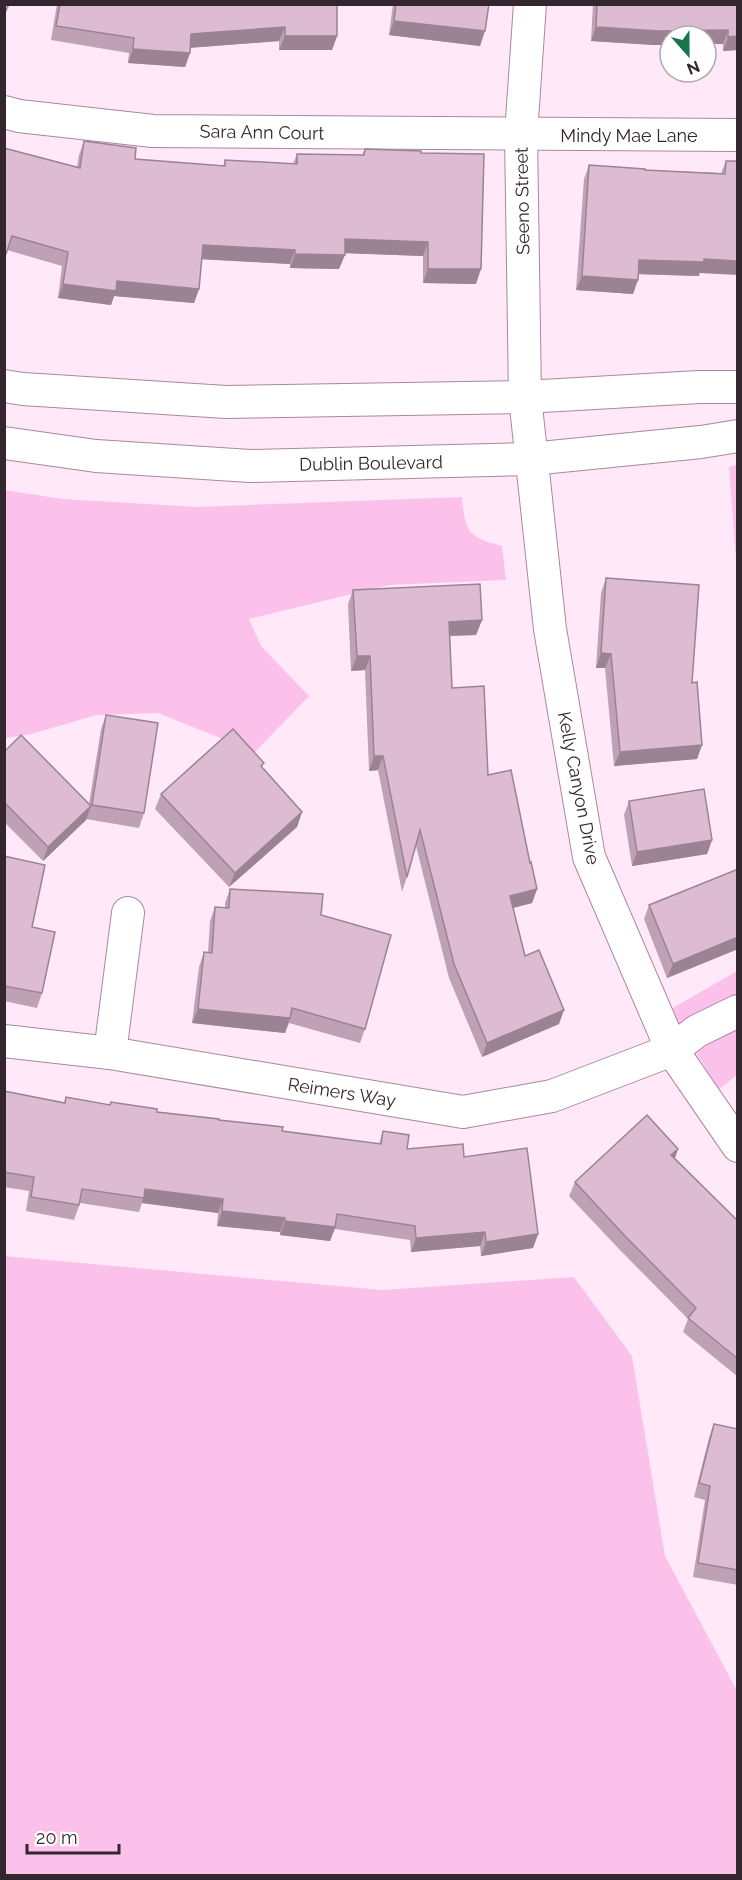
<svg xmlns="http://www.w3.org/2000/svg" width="742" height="1880" font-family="Raleway,sans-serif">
<rect width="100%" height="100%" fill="#ffe9f8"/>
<g fill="#fcc1ea">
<path d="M 737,465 L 738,465 L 737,573 L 729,467 Z"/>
<path d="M 4,490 L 63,499 L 197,507 L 462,497 C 465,531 467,537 502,546 L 506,580 L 389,585 L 249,619 L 261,646 L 309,696 L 255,752 L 158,713 L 97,715 L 31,734 L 5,738 Z"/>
<path d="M 737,971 L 737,1075 L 719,1089 L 669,1010 Z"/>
<path d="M 4,1256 L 382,1290 L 574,1277 L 632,1356 L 665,1556 L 737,1691 L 737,1875 L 5,1875 Z"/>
</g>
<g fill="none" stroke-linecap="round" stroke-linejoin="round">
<defs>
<g id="minor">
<path d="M 530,4 L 521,134 L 525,397 L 550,629 L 589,857 L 672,1050 L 738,1146"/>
<path d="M 4,112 L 19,116 L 153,131 L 738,135"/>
<path d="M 4,386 L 23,389 L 226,402 L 525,397 L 699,387 L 738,387"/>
<path d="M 4,443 L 96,456 L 250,466 L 531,459 L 701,442 L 738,436"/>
<path d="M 4,1041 L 110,1053 L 463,1112 L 552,1096 L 672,1050 L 697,1031 L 738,1011"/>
<path d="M 110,1053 L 128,913"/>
</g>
</defs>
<use href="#minor" stroke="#a8889e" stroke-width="34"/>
<use href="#minor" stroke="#fff" stroke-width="32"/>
</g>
<g fill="#bea1b5">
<path d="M 57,4 L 337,4 L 337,36 L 332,50 L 279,50 L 279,41 L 190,48 L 190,53 L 185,67 L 128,63 L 129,53 L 51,40 Z"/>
<path d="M 393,4 L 489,4 L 480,46 L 389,35 Z"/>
<path d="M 593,4 L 738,4 L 738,50 L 723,51 L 723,44 L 706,44 L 706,36 L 670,36 L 670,45 L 654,45 L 591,41 Z"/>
<path d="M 84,141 L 135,159 L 223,166 L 225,160 L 293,164 L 297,154 L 362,155 L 365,149 L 421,153 L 476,284 L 423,283 L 423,256 L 345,253 L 339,269 L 290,268 L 290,264 L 202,259 L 199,289 L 194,303 L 114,296 L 111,305 L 58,298 L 62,266 L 7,250 L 4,259 L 4,148 L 77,167 L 79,155 Z"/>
<path d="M 726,161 L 738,161 L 699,276 L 638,274 L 633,294 L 576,290 L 584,179 L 589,165 L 645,170 L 721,173 Z"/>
<path d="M 606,578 L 692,683 L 702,745 L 697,759 L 614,766 L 605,668 L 596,668 L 601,593 Z"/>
<path d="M 353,590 L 482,620 L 476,635 L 450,636 L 452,688 L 488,775 L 530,863 L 537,889 L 532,903 L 513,908 L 525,956 L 559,1024 L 482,1057 L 449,978 L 416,846 L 407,877 L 402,892 L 378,770 L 369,771 L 365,670 L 351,671 L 348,604 Z"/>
<path d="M 106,715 L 144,813 L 139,828 L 86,819 L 87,817 L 86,820 L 43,861 L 4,822 L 4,752 L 89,804 L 101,729 Z"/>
<path d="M 262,768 L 302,812 L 297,827 L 229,887 L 155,809 L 161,794 Z"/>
<path d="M 629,801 L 712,840 L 707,854 L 632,866 L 624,815 Z"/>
<path d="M 4,856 L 32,927 L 42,993 L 37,1008 L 4,1001 Z"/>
<path d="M 738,869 L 738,949 L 667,978 L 644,919 L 649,905 Z"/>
<path d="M 230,889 L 321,915 L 365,1029 L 360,1043 L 289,1023 L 285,1033 L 192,1023 L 199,967 L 204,952 L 208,953 L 210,921 L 215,907 L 225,907 L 225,903 Z"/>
<path d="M 4,1091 L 64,1103 L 66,1097 L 110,1105 L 111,1102 L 157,1112 L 282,1131 L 379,1144 L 383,1131 L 407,1149 L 464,1157 L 538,1234 L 533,1248 L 481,1256 L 480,1246 L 411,1252 L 410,1240 L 335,1229 L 330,1241 L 280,1235 L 280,1232 L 217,1226 L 218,1213 L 142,1203 L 139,1212 L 80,1203 L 74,1220 L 26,1211 L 29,1191 L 4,1187 Z"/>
<path d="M 678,1149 L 675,1158 L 738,1221 L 738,1377 L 683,1332 L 688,1319 L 619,1249 L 569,1196 L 575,1182 Z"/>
<path d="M 714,1424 L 738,1429 L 738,1585 L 693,1577 L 705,1500 L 694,1497 L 709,1438 Z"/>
</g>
<g fill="#9b8393">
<path d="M 394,21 L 485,31 L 480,46 L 389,35 Z"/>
<path d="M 285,27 L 279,41 L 186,48 L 191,34 Z"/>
<path d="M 596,27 L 728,30 L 723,44 L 706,44 L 706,36 L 670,36 L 670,45 L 654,45 L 591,41 Z"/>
<path d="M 285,36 L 337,36 L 332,50 L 279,50 Z"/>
<path d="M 738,36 L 738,50 L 723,51 L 728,37 Z"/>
<path d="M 133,49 L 190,53 L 185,67 L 128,63 Z"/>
<path d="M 345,239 L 428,242 L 423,256 L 340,253 Z"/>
<path d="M 203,245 L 295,250 L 290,264 L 198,259 Z"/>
<path d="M 295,254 L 345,255 L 339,269 L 290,268 Z"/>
<path d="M 704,259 L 738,261 L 738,275 L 699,273 L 699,276 L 634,274 L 639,260 Z"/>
<path d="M 428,269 L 481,269 L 476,284 L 423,283 Z"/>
<path d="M 582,276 L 638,280 L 633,294 L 576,290 Z"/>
<path d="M 117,281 L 199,289 L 194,303 L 114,296 L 111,305 L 58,298 L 63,284 Z"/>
<path d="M 482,620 L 476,635 L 444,636 L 449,622 Z"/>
<path d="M 601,653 L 611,654 L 605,668 L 596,668 Z"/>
<path d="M 357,656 L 370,656 L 365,670 L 351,671 Z"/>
<path d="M 702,745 L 697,759 L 614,766 L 620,752 Z"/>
<path d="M 374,756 L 383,756 L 378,770 L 369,771 Z"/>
<path d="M 91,806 L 86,820 L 43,861 L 48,847 Z"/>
<path d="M 302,812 L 297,827 L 229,887 L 235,873 Z"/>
<path d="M 712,840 L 707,854 L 632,866 L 637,852 Z"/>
<path d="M 537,889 L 532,903 L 505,910 L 510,896 Z"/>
<path d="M 738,937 L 738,949 L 667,978 L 673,964 Z"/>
<path d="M 198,1009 L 290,1018 L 285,1033 L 192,1023 Z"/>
<path d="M 564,1010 L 559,1024 L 482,1057 L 487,1043 Z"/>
<path d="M 678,1149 L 673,1163 L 671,1155 Z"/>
<path d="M 145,1189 L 223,1199 L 218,1213 L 142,1203 Z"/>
<path d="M 222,1211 L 285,1218 L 280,1232 L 217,1226 Z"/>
<path d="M 285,1221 L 335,1227 L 330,1241 L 280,1235 Z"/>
<path d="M 485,1232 L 480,1246 L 411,1252 L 416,1238 Z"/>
<path d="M 538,1234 L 533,1248 L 481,1256 L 486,1242 Z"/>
</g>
<g fill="#ddbbd2" stroke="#9b8393" stroke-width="1.5">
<path d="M 4,4 L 9,4 L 4,15 Z"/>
<path d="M 60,4 L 337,4 L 337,36 L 285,36 L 285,27 L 191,34 L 190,53 L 133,49 L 134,38 L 56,26 Z"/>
<path d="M 396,4 L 489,4 L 485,31 L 394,21 Z"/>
<path d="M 597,4 L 738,4 L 738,36 L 728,37 L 728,30 L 659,31 L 596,27 Z"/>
<path d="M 84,141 L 136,148 L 135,159 L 225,166 L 225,160 L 297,164 L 297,154 L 364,155 L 365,149 L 421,151 L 421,153 L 484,154 L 481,269 L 428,269 L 428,242 L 345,239 L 345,255 L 295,254 L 295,250 L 203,245 L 199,289 L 117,281 L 116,291 L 63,284 L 68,252 L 12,236 L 6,254 L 4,254 L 4,148 L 80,168 Z"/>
<path d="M 726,161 L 738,161 L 738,261 L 704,259 L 704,262 L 639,260 L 638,280 L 582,276 L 589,165 L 645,169 L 645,170 L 725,174 Z"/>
<path d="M 606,578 L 699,585 L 692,683 L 697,682 L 702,745 L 620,752 L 611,654 L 601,653 Z"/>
<path d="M 480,584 L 482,620 L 449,622 L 452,688 L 484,686 L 488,775 L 511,770 L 530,863 L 531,862 L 537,889 L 510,896 L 525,956 L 539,950 L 564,1010 L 487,1043 L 454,964 L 420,830 L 407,877 L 383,756 L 374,756 L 370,656 L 357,656 L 353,590 Z"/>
<path d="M 106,715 L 158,723 L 144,813 L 92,805 Z"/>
<path d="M 233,729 L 264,763 L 261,766 L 302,812 L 235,873 L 161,794 Z"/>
<path d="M 21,735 L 91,806 L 48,847 L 4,802 L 4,752 Z"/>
<path d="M 704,789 L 712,840 L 637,852 L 629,801 Z"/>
<path d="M 4,856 L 45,865 L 32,927 L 55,932 L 42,993 L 4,986 Z"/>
<path d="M 738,869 L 738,937 L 673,964 L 649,905 Z"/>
<path d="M 230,889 L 323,894 L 321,915 L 391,935 L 365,1029 L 292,1008 L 290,1018 L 198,1009 L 204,952 L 212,953 L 215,907 L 229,908 Z"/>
<path d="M 4,1091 L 65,1103 L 66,1097 L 110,1105 L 111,1102 L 157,1109 L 157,1112 L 219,1119 L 219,1120 L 283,1127 L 282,1131 L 381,1144 L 383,1131 L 409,1135 L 407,1149 L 463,1144 L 464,1157 L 527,1148 L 538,1234 L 486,1242 L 485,1232 L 416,1238 L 415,1226 L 337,1214 L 335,1227 L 285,1221 L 285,1218 L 222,1211 L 223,1199 L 145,1189 L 144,1198 L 82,1189 L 79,1205 L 31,1197 L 34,1177 L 4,1172 Z"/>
<path d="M 647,1115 L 678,1149 L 671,1155 L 738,1221 L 738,1359 L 688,1318 L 696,1308 L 624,1235 L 575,1182 Z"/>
<path d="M 714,1424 L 738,1429 L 738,1570 L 698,1563 L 710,1486 L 699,1483 Z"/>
</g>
<g text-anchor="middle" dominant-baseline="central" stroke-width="4.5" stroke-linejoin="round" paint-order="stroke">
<g font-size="18" fill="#33262f" stroke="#fff">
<text transform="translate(262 132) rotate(1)">Sara Ann Court</text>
<text x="629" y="135">Mindy Mae Lane</text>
<text transform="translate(522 201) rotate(-91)">Seeno Street</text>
<text transform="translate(371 463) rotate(-1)">Dublin Boulevard</text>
<text transform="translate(579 788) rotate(79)">Kelly Canyon Drive</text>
<text transform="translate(342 1092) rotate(9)">Reimers Way</text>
</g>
</g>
<rect width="742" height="1880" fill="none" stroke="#33262f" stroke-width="12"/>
<g transform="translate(688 54) rotate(159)"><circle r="28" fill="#ffffff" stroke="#ada8ac" stroke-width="1.5"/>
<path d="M0-4.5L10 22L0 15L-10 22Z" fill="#19764b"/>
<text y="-9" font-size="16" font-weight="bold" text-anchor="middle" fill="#33262f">N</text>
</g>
<path d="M27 1844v9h92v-9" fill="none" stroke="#33262f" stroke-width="3"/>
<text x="36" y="1844" font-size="18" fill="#33262f" stroke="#ffffff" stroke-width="4.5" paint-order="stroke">20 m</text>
</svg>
